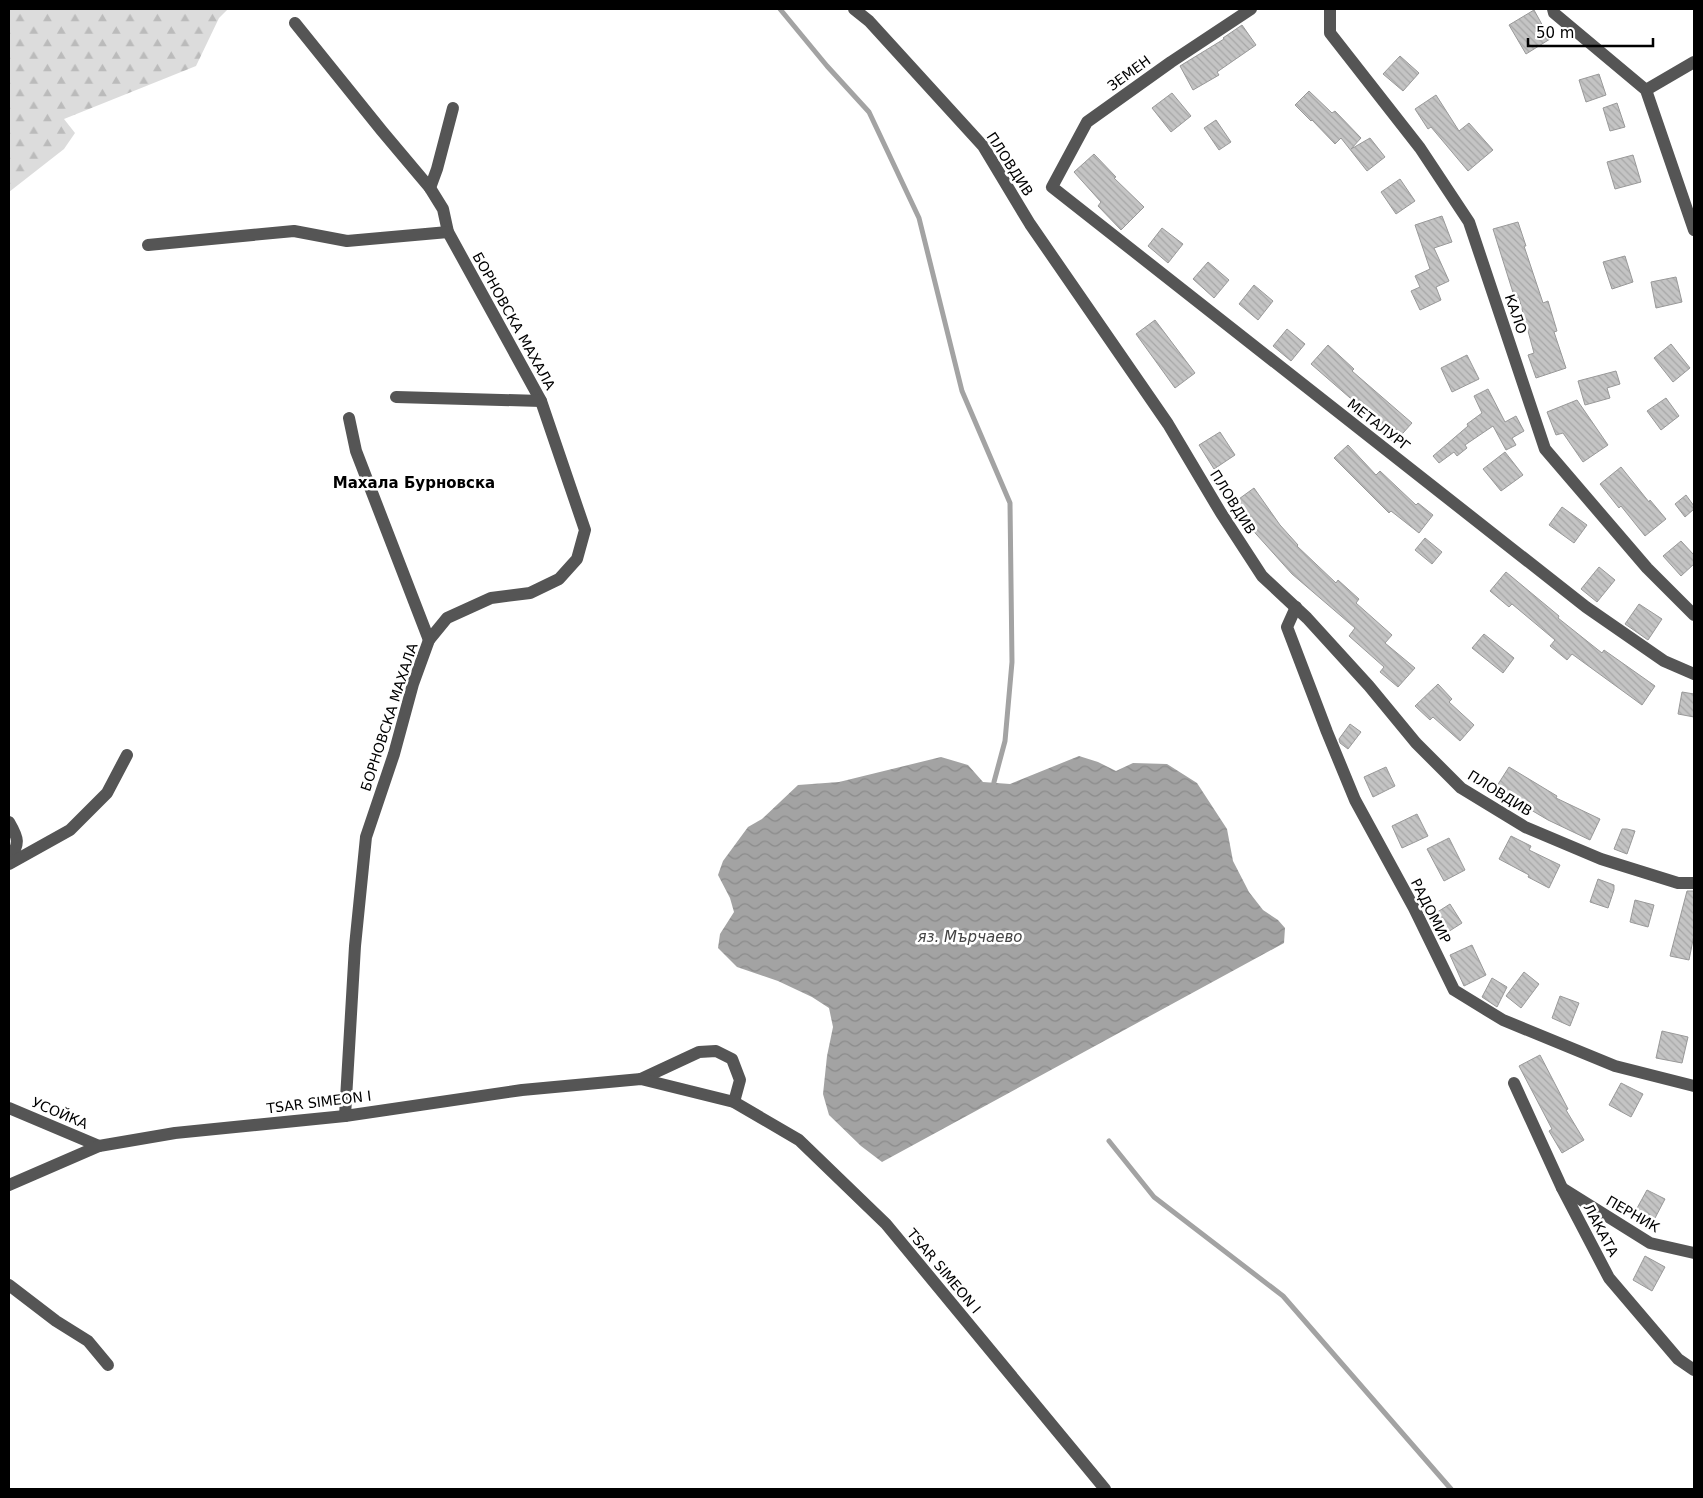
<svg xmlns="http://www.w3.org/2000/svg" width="1703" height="1498" font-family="'DejaVu Sans',sans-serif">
<defs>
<pattern id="forest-firs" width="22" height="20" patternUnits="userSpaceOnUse" patternTransform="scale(1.25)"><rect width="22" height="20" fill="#dcdcdc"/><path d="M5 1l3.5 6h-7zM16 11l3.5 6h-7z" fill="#bbb"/></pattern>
<pattern id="water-waves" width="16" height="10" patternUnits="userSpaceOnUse" patternTransform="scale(1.25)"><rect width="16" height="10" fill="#a3a3a3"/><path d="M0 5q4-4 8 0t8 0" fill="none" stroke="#8b8b8b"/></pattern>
<pattern id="building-back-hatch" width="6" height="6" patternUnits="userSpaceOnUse" patternTransform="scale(1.25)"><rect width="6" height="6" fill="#c4c4c4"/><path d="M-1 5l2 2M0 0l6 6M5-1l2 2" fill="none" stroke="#a7a7a7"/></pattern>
</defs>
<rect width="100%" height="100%" fill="#fff"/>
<path fill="url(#forest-firs)" d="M 9,9 L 228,9 L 219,18 L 196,66 L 64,119 L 75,133 L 64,149 L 9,192 Z"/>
<path fill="url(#water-waves)" d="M 1079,756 L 1098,762 L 1116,771 L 1133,763 L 1167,764 L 1197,783 L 1227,829 L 1233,861 L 1249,892 L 1263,910 L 1278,920 L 1285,928 L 1284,943 L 882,1162 L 861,1146 L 829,1115 L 823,1094 L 827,1056 L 833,1027 L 829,1008 L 812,997 L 778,981 L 737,967 L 718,948 L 720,934 L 734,912 L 730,898 L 718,875 L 723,861 L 748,827 L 762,819 L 798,785 L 839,782 L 941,757 L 968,765 L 983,782 L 1010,784 Z"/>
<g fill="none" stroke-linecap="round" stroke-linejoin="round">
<g stroke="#a3a3a3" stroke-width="5">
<path d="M 780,9 L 827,66 L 869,112 L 919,218 L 962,391 L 1010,503 L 1012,662 L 1005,741 L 994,782 L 993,789"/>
<path d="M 1109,1141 L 1154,1197 L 1283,1296 L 1451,1489"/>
</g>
</g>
<g fill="url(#building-back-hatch)" stroke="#999">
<path d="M 1534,10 L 1550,39 L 1526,54 L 1509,25 Z"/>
<path d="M 1242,25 L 1256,45 L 1217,72 L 1219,75 L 1193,90 L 1180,66 L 1224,39 L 1223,38 Z"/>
<path d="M 1400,56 L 1419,73 L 1403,91 L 1383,74 Z"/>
<path d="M 1599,74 L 1606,95 L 1586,102 L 1579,80 Z"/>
<path d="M 1309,91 L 1332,113 L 1335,111 L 1361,138 L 1351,149 L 1370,138 L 1385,157 L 1367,171 L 1341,138 L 1335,144 L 1312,120 L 1311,121 L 1295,105 Z"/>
<path d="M 1172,93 L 1191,116 L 1171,132 L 1152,108 Z"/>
<path d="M 1436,95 L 1459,131 L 1469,123 L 1493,150 L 1468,171 L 1431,127 L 1428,129 L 1415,109 Z"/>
<path d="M 1617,103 L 1625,127 L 1610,131 L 1603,108 Z"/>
<path d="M 1216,120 L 1231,142 L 1219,150 L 1204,128 Z"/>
<path d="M 1094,154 L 1116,177 L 1114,178 L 1144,207 L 1121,230 L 1098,206 L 1101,202 L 1074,172 Z"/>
<path d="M 1633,155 L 1641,182 L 1615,189 L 1607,162 Z"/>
<path d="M 1400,179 L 1415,201 L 1396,214 L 1381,192 Z"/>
<path d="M 1442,216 L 1452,242 L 1434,248 L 1449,281 L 1436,287 L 1441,300 L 1420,310 L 1411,291 L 1420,287 L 1415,276 L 1430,269 L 1415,225 Z"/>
<path d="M 1518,222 L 1526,246 L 1524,246 L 1543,303 L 1548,301 L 1557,331 L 1554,332 L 1566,368 L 1536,378 L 1528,355 L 1534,353 L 1519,298 L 1515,299 L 1493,229 Z"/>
<path d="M 1162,228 L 1183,244 L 1168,263 L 1148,246 Z"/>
<path d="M 1625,256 L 1633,282 L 1612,289 L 1603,262 Z"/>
<path d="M 1208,262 L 1229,280 L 1214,298 L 1193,279 Z"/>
<path d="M 1676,277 L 1682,302 L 1656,308 L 1651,282 Z"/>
<path d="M 1254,285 L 1273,301 L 1258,320 L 1239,304 Z"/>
<path d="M 1155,320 L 1195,373 L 1175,388 L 1136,334 Z"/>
<path d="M 1287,329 L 1305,344 L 1291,361 L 1273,346 Z"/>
<path d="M 1671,344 L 1690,368 L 1673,382 L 1654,358 Z"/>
<path d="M 1328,345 L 1354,369 L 1352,371 L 1412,423 L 1394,443 L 1377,427 L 1380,424 L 1311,364 Z"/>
<path d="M 1467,355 L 1479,379 L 1452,392 L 1441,368 Z"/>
<path d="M 1616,371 L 1620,384 L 1607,388 L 1610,398 L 1585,405 L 1578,381 Z"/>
<path d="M 1488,389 L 1505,422 L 1516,416 L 1524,431 L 1512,438 L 1516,445 L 1506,450 L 1493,426 L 1465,445 L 1467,448 L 1457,456 L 1454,452 L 1439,463 L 1433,456 L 1468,426 L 1467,424 L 1482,413 L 1474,396 Z"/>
<path d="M 1666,398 L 1679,416 L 1661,430 L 1647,411 Z"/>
<path d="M 1577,400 L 1608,445 L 1583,462 L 1563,433 L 1556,435 L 1547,412 Z"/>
<path d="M 1220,432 L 1235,455 L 1214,469 L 1199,445 Z"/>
<path d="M 1348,445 L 1376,475 L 1380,471 L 1416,505 L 1418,503 L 1433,515 L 1419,533 L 1391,511 L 1389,513 L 1334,458 Z"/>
<path d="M 1505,452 L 1523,475 L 1501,491 L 1483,469 Z"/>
<path d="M 1621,467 L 1649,502 L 1650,500 L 1666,519 L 1645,536 L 1621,506 L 1619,508 L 1600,484 Z"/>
<path d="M 1254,488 L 1280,525 L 1298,545 L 1297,546 L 1336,583 L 1338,580 L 1359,599 L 1356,603 L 1392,635 L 1385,643 L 1415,668 L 1398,687 L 1380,672 L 1384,667 L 1349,636 L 1355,628 L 1292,574 L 1248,525 L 1232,504 Z"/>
<path d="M 1686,495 L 1694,506 L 1694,509 L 1685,517 L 1675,504 Z"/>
<path d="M 1562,507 L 1587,525 L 1574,543 L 1549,525 Z"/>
<path d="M 1425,538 L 1442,552 L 1432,564 L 1415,550 Z"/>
<path d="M 1681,541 L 1694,555 L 1694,564 L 1681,576 L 1663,556 Z"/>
<path d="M 1599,567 L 1615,580 L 1597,602 L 1581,589 Z"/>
<path d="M 1506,572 L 1559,616 L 1558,618 L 1602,653 L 1604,650 L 1655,686 L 1642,705 L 1572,654 L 1567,660 L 1550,646 L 1555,640 L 1512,604 L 1509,607 L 1490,591 Z"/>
<path d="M 1639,604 L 1662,619 L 1648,640 L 1625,624 Z"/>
<path d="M 1484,634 L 1514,658 L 1503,673 L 1472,648 Z"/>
<path d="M 1438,684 L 1452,699 L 1449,702 L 1474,725 L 1460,741 L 1433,717 L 1430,720 L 1415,706 Z"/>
<path d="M 1682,692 L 1694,694 L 1694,717 L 1678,714 Z"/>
<path d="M 1350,724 L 1361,732 L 1348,749 L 1340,743 L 1339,739 Z"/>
<path d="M 1386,767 L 1395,786 L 1373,797 L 1364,777 Z"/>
<path d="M 1509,767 L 1557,796 L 1556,798 L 1600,819 L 1590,840 L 1548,820 L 1516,801 L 1515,802 L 1495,789 Z"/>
<path d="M 1417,814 L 1428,836 L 1402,848 L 1392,826 Z"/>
<path d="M 1622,829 L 1627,829 L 1635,831 L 1627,854 L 1614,849 Z"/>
<path d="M 1511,836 L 1531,846 L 1529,850 L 1560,865 L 1549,888 L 1528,877 L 1529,875 L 1499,859 Z"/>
<path d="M 1449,838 L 1465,870 L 1444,881 L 1427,849 Z"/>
<path d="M 1598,879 L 1614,885 L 1614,890 L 1608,908 L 1590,902 Z"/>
<path d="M 1687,891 L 1694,891 L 1694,935 L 1689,960 L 1670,956 Z"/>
<path d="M 1635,900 L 1654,905 L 1648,927 L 1630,922 Z"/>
<path d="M 1450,904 L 1462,923 L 1440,937 L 1428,918 Z"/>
<path d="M 1472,945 L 1486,975 L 1464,986 L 1450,955 Z"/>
<path d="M 1524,972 L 1539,984 L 1521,1008 L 1506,996 Z"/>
<path d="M 1492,978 L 1507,987 L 1497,1007 L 1482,997 Z"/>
<path d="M 1560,996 L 1579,1003 L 1570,1026 L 1552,1018 Z"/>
<path d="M 1662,1031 L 1688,1037 L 1682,1063 L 1656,1058 Z"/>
<path d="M 1540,1055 L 1568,1109 L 1566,1110 L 1584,1140 L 1562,1153 L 1549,1131 L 1552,1129 L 1519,1066 Z"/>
<path d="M 1621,1083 L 1643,1094 L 1631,1117 L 1609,1105 Z"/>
<path d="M 1647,1190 L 1665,1199 L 1654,1220 L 1636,1210 Z"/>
<path d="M 1645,1256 L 1665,1267 L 1652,1291 L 1633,1280 Z"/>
</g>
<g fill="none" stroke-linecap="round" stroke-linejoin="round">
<g stroke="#555" stroke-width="12">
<path d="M 854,9 L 869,21 L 983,146 L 1030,224 L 1168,424 L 1221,513 L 1262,576 L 1307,618 L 1369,686 L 1416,743 L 1461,788 L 1525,827 L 1601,859 L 1678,883 L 1694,883"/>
<path d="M 1251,9 L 1171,62 L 1087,122 L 1052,187 L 1586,607 L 1664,661 L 1694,674"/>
<path d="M 1330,9 L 1330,33 L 1420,148 L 1469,222 L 1545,449 L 1647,568 L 1694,615"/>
<path d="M 1553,9 L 1554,13 L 1646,90 L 1694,230"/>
<path d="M 295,23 L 382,131 L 430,188 L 443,209 L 448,232 L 541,401 L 585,530 L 577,559 L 559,579 L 530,593 L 491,598 L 447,618 L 429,640 L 413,684 L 394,754 L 366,837 L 355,946 L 345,1116"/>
<path d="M 1646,90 L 1694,62"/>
<path d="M 430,188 L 437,169 L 453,108"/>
<path d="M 148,245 L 294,231 L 347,241 L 448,232"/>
<path d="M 396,397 L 541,401"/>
<path d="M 349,418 L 356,451 L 429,640"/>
<path d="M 1296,607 L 1287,627 L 1327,732 L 1355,800 L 1414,908 L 1454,990 L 1503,1020 L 1615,1066 L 1694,1086"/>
<path d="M 9,822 C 19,839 20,843 9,861"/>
<path d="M 9,864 L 70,830 L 107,793 L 127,755"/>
<path d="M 641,1079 L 699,1052 L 716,1051 L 732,1059 L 740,1080 L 734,1102"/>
<path d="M 1514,1083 L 1562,1188 L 1609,1278 L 1678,1359 L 1694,1370"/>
<path d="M 9,1108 L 99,1146"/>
<path d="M 9,1185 L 99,1146 L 175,1133 L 345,1116 L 522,1090 L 641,1079 L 734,1102 L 799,1140 L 886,1224 L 1105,1489"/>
<path d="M 1562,1188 L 1650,1243 L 1694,1253"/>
<path d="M 9,1285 L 56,1321 L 88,1341 L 108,1365"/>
</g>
</g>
<g text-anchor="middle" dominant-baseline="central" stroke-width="5" stroke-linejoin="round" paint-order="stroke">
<g font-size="14" fill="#000" stroke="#fff">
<text transform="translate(1129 73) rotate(-36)">ЗЕМЕН</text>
<text transform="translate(1010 164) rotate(57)">ПЛОВДИВ</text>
<text transform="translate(1516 314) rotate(71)">КАЛО</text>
<text transform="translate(514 321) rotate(61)">БОРНОВСКА МАХАЛА</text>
<text transform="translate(1379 425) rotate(38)">МЕТАЛУРГ</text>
<text transform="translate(1233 502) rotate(58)">ПЛОВДИВ</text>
<text transform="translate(389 717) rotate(-72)">БОРНОВСКА МАХАЛА</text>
<text transform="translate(1500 793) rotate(32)">ПЛОВДИВ</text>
<text transform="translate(1431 911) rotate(63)">РАДОМИР</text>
<text transform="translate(319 1102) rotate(-7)">TSAR SIMEON I</text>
<text transform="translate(60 1113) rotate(23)">УСОЙКА</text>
<text transform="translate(1633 1214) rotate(30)">ПЕРНИК</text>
<text transform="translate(1601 1230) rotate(62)">ЛАКАТА</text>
<text transform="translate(944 1271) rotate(50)">TSAR SIMEON I</text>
</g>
<g font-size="15" font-weight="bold" fill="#000" stroke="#fff">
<text x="414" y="483">Махала Бурновска</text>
</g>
<g font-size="15" font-style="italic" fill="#444" stroke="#fff">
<text x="970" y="937">яз. Мърчаево</text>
</g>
</g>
<rect width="1703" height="1498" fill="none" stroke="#000000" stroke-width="20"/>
<path d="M1528 38v8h125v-8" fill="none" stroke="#000000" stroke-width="2.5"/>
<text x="1536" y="38" font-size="15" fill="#000000" stroke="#ffffff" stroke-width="4" paint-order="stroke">50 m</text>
</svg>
